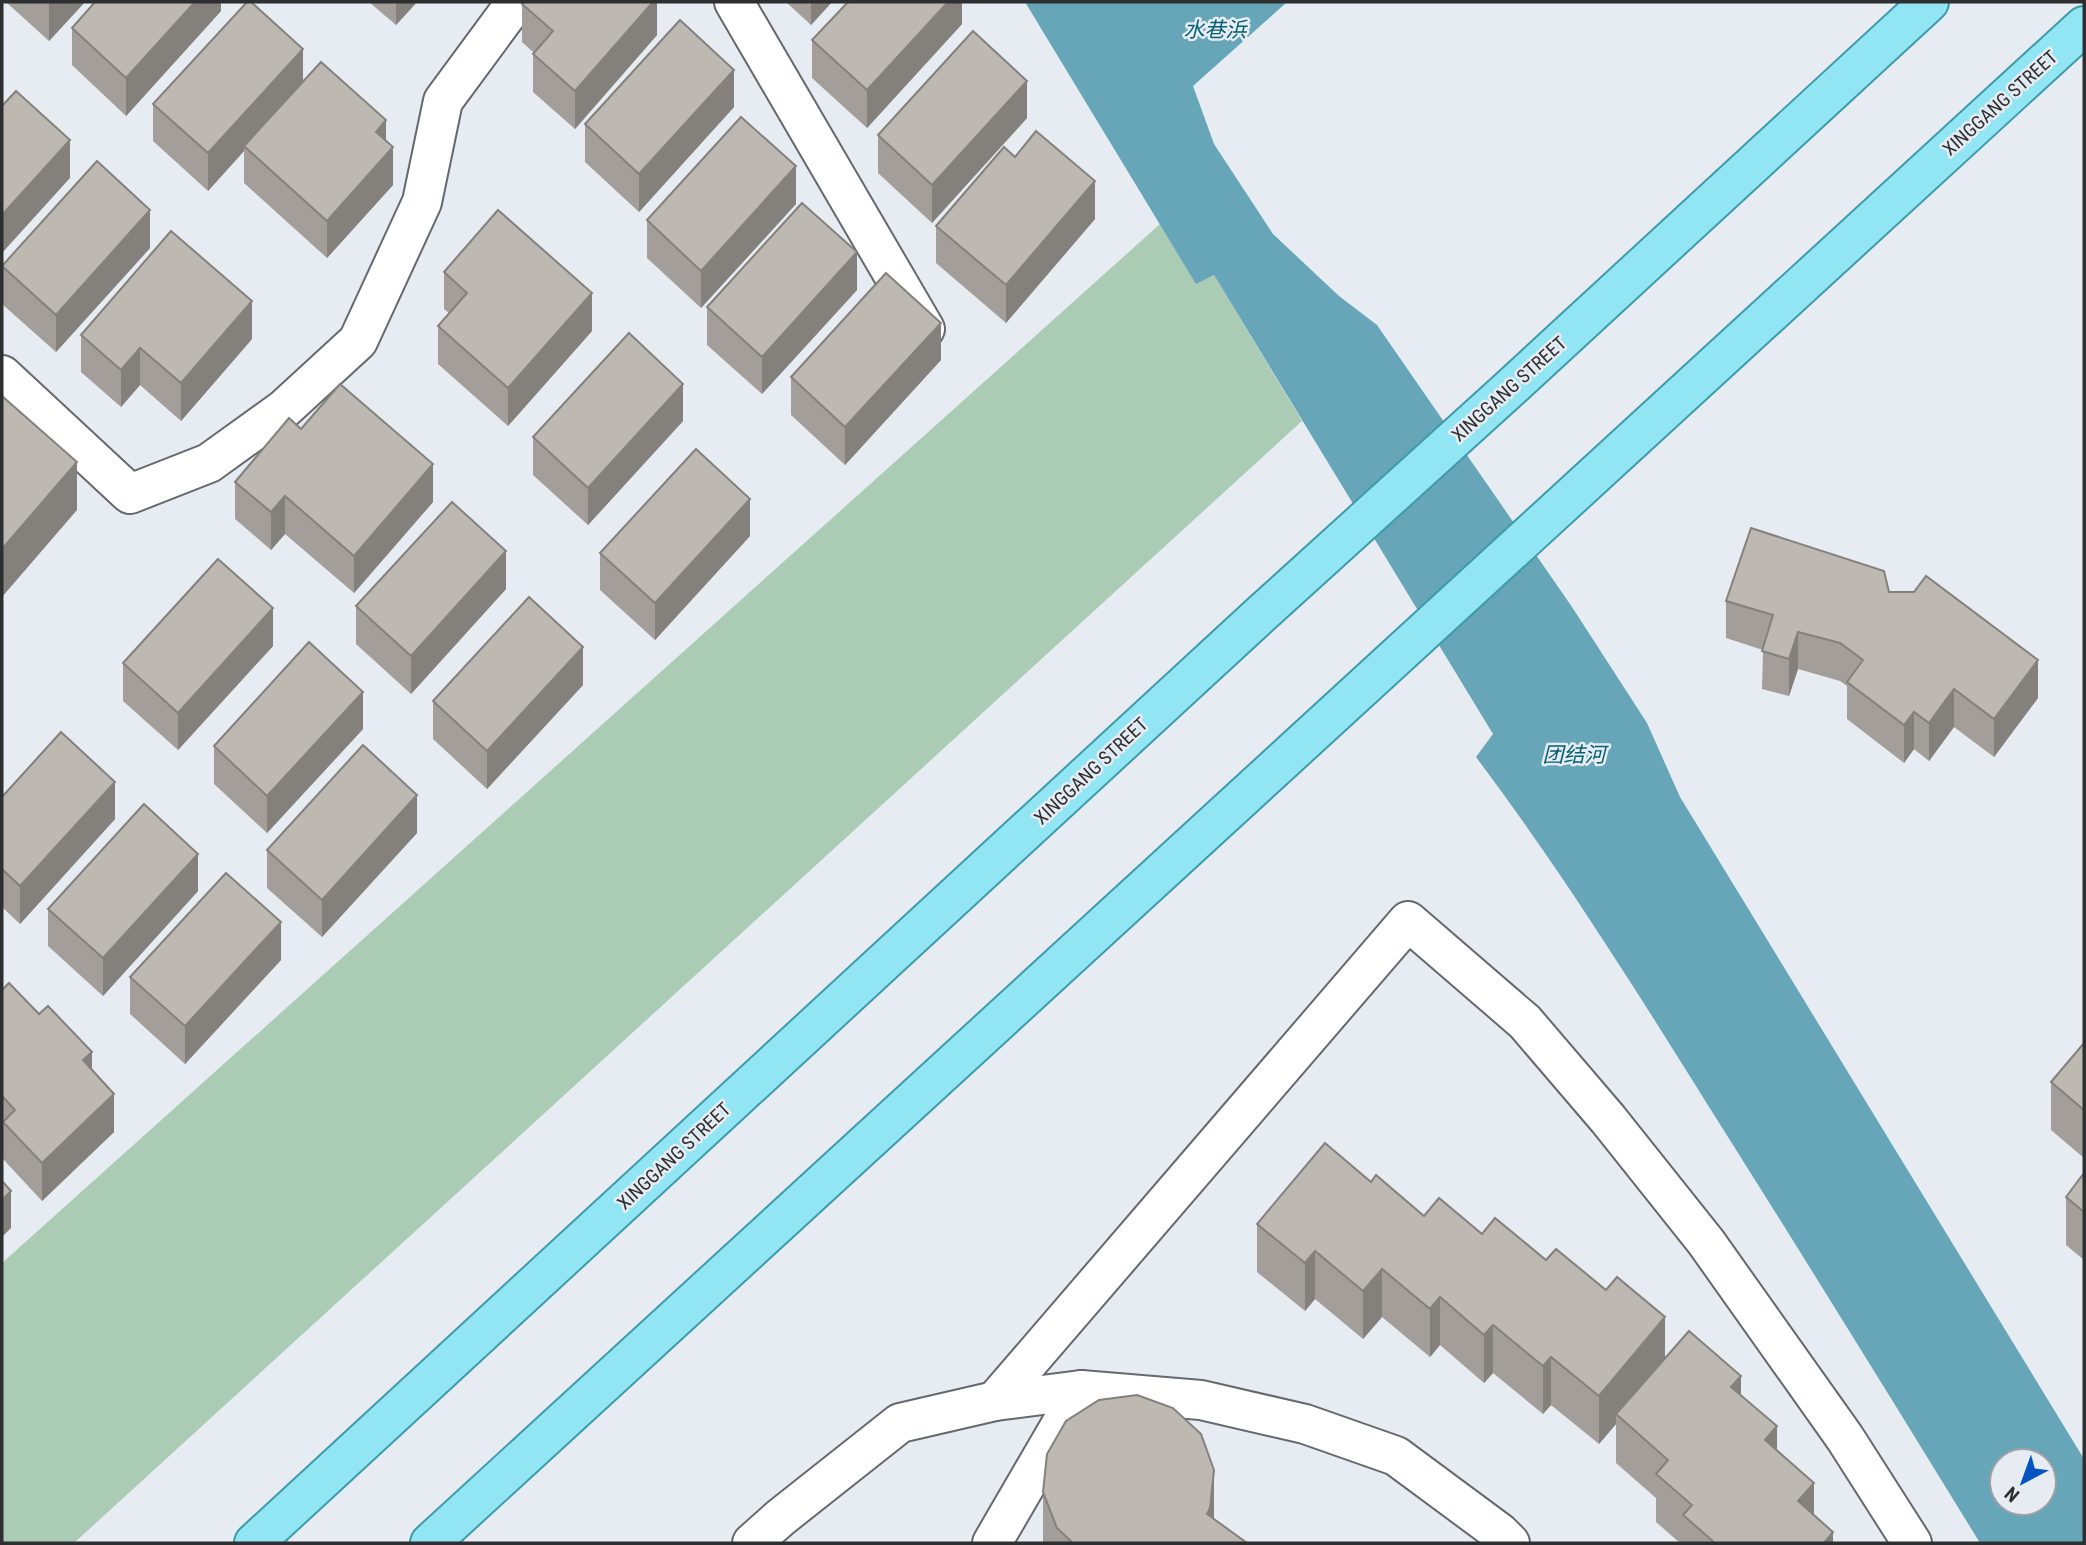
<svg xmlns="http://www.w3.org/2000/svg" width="2086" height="1545" font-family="'Roboto Condensed','Noto Sans SC',sans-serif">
<rect width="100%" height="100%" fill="#e7ecf2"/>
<path fill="#aaccb5" d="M 1160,224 L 1196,283 L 1214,275 L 1302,421 L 74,1543 L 2,1543 L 2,1263 Z"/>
<path fill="#67a5b8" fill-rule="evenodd" d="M 1025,2 L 1287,2 L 1193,86 L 1214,144 L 1273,234 L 1339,296 L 1377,325 L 1572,607 L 1647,723 L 1680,797 L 2084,1459 L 2084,1543 L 1980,1543 C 1891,1398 1802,1254 1711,1110 C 1636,990 1561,870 1476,757 L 1493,734 L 1214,275 L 1196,284 ZM 2002,1461 L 2044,1461 L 2044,1503 L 2002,1503 Z"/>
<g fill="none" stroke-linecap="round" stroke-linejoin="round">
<defs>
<g id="minor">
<path d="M 734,2 L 925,329"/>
<path d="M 2,375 L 130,494 L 209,463 L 284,409 L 358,341 L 422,202 L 443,101 L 516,2"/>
<path d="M 995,1401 L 1408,921 L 1525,1022 L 1608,1119 L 1706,1242 L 1845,1438 L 1912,1543"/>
<path d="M 752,1543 L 780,1518 L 900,1423 L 995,1401 L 1081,1390 L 1201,1400 L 1305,1424 L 1396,1456 L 1500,1533 L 1510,1543"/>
<path d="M 992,1543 L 1081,1390"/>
</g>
<g id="major">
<path d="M 254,1543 L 1261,614 L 1507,391 L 1929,2"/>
<path d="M 430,1543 L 2084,26"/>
</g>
</defs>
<use href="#minor" stroke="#65696e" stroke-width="42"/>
<use href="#major" stroke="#3f9aaa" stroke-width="42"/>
<use href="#minor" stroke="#fff" stroke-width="38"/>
<use href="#major" stroke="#92e5f3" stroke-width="38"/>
</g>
<g fill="#a39e99">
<path d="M 6,2 L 85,2 L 49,41 Z"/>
<path d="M 221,2 L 221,11 L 126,116 L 72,65 L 72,28 Z"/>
<path d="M 369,2 L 417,2 L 396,25 Z"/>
<path d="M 657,2 L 657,35 L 575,129 L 533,92 L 533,54 L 534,53 L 522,42 L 522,4 Z"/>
<path d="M 786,2 L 832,2 L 811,25 Z"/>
<path d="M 962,2 L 962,24 L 867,128 L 812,78 L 812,40 Z"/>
<path d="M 303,81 L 386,141 L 393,185 L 327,258 L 244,183 L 244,151 L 208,191 L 153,141 L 153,104 Z"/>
<path d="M 734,107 L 639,212 L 585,162 L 585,124 Z"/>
<path d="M 1027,118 L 932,223 L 878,173 L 878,135 Z"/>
<path d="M 1015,157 L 1095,219 L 1006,323 L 936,263 L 936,226 Z"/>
<path d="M 796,204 L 701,308 L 647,258 L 647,220 Z"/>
<path d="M 150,248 L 56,352 L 2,304 L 2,266 Z"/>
<path d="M 444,272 L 592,331 L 508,426 L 438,364 L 438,326 L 449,313 L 444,309 Z"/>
<path d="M 857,290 L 762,394 L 707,345 L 707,307 Z"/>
<path d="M 81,335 L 252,339 L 181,421 L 140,385 L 121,407 L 81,372 Z"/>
<path d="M 941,360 L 845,465 L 791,415 L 791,377 Z"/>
<path d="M 683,421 L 588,525 L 533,475 L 533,437 Z"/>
<path d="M 301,429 L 433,502 L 354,593 L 285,534 L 271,550 L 235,519 L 235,482 Z"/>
<path d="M 750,536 L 655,640 L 600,590 L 600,553 Z"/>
<path d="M 506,589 L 411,694 L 356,644 L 356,606 Z"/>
<path d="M 1889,592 L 2038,698 L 1994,757 L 1954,727 L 1929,761 L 1914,749 L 1904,763 L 1847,719 L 1847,686 L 1840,681 L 1798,669 L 1789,696 L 1762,689 L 1763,650 L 1726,638 L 1726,601 Z"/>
<path d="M 273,646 L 178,750 L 123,701 L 123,663 Z"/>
<path d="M 583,685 L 487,789 L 433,739 L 433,701 Z"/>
<path d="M 363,729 L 267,833 L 214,784 L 214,746 Z"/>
<path d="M 2,797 L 115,819 L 20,924 L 2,907 Z"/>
<path d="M 417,833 L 322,937 L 267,888 L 267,850 Z"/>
<path d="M 198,891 L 103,996 L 48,946 L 48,909 Z"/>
<path d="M 281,960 L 185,1064 L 130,1014 L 130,977 Z"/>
<path d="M 2,990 L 92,1070 L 114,1132 L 42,1201 L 3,1159 L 3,1136 L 2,1134 Z"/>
<path d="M 2084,1043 L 2084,1158 L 2051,1130 L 2051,1082 Z"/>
<path d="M 2084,1173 L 2084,1260 L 2066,1245 L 2066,1197 Z"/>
<path d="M 1371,1182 L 1424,1216 L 1482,1234 L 1665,1358 L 1741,1395 L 1777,1451 L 1814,1515 L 1833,1543 L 1680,1543 L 1656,1522 L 1656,1498 L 1616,1463 L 1616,1424 L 1599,1444 L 1551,1405 L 1543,1414 L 1493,1373 L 1484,1383 L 1440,1345 L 1430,1357 L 1382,1317 L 1363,1339 L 1315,1299 L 1305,1311 L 1257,1272 L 1257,1224 Z"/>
<path d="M 1043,1492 L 1214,1520 L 1247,1543 L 1043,1543 Z"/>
</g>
<g fill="#84817d">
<path d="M 51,2 L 85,2 L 49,41 L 49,4 Z"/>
<path d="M 195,2 L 221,2 L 221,11 L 126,116 L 126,78 Z"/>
<path d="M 396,2 L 417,2 L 396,25 Z"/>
<path d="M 653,2 L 657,2 L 657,35 L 575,129 L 575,91 Z"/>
<path d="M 811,2 L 832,2 L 811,25 Z"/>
<path d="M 948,2 L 962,2 L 962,24 L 867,128 L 867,90 Z"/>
<path d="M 303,49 L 303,87 L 244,146 L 244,151 L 208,191 L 208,153 Z"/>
<path d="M 734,70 L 734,107 L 639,212 L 639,174 Z"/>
<path d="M 1027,81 L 1027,118 L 932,223 L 932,185 Z"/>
<path d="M 386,120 L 386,155 L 393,147 L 393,185 L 327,258 L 327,221 L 376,132 Z"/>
<path d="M 70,140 L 70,178 L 2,253 L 2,215 Z"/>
<path d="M 796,166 L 796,204 L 701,308 L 701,271 Z"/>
<path d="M 1095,181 L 1095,219 L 1006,323 L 1006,285 Z"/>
<path d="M 150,210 L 150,248 L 56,352 L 56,315 Z"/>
<path d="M 857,252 L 857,290 L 762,394 L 762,357 Z"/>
<path d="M 592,293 L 592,331 L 508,426 L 508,388 Z"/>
<path d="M 252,301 L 252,339 L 181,421 L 181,383 Z"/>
<path d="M 941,323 L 941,360 L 845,465 L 845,427 Z"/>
<path d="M 140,348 L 140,385 L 121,407 L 121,370 Z"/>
<path d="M 683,384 L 683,421 L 588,525 L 588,488 Z"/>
<path d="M 77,462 L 77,510 L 2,597 L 2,549 Z"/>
<path d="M 433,464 L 433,502 L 354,593 L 354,556 Z"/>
<path d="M 285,496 L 285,534 L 271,550 L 271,512 Z"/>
<path d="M 750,499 L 750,536 L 655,640 L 655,603 Z"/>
<path d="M 506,551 L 506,589 L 411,694 L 411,656 Z"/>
<path d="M 273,608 L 273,646 L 178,750 L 178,713 Z"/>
<path d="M 1798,632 L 1798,669 L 1789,696 L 1789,659 Z"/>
<path d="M 583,647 L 583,685 L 487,789 L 487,751 Z"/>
<path d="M 2038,660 L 2038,698 L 1994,757 L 1994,719 Z"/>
<path d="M 1954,689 L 1954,727 L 1929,761 L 1929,723 Z"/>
<path d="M 363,692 L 363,729 L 267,833 L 267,796 Z"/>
<path d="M 1914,712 L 1914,749 L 1904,763 L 1904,725 Z"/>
<path d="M 115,782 L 115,819 L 20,924 L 20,886 Z"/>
<path d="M 417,795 L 417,833 L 322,937 L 322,900 Z"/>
<path d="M 198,854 L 198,891 L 103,996 L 103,958 Z"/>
<path d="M 281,922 L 281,960 L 185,1064 L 185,1026 Z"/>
<path d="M 92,1052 L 92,1089 L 83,1060 Z"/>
<path d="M 114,1094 L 114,1132 L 42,1201 L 42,1163 Z"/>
<path d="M 11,1191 L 11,1228 L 2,1237 L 2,1200 Z"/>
<path d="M 1315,1251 L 1315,1299 L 1305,1311 L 1305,1263 Z"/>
<path d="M 1382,1269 L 1382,1317 L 1363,1339 L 1363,1291 Z"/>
<path d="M 1440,1297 L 1440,1345 L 1430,1357 L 1430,1309 Z"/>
<path d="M 1665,1317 L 1665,1365 L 1616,1414 L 1616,1424 L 1599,1444 L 1599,1396 Z"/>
<path d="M 1493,1325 L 1493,1373 L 1484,1383 L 1484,1335 Z"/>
<path d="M 1551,1357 L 1551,1405 L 1543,1414 L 1543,1366 Z"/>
<path d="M 1741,1376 L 1741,1424 L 1731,1387 Z"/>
<path d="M 1777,1426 L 1777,1474 L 1765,1440 Z"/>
<path d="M 1214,1470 L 1214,1534 L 1207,1514 Z"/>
<path d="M 1814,1483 L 1814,1531 L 1798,1501 Z"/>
<path d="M 1833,1532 L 1833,1543 L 1824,1543 Z"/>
</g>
<g fill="#bdb8b2" stroke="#84817d" stroke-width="2">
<path d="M 95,2 L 195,2 L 126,78 L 72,28 Z"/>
<path d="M 247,2 L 251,2 L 303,49 L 208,153 L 153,104 Z"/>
<path d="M 524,2 L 653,2 L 575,91 L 533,54 L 553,31 L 522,4 Z"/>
<path d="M 848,2 L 948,2 L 867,90 L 812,40 Z"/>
<path d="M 680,20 L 734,70 L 639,174 L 585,124 Z"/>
<path d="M 973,31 L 1027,81 L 932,185 L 878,135 Z"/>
<path d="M 321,62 L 386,120 L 376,132 L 393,147 L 327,221 L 244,146 Z"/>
<path d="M 16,91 L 70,140 L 2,215 L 2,106 Z"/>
<path d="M 741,117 L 796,166 L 701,271 L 647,220 Z"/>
<path d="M 1036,131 L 1095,181 L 1006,285 L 936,226 L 1004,147 L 1015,157 Z"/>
<path d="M 97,161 L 150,210 L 56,315 L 2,266 Z"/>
<path d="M 802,203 L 857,252 L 762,357 L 707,307 Z"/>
<path d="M 498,210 L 592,293 L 508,388 L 438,326 L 467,293 L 444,272 Z"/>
<path d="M 171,231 L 252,301 L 181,383 L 140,348 L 121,370 L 81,335 Z"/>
<path d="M 886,273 L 941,323 L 845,427 L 791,377 Z"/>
<path d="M 629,333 L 683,384 L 588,488 L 533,437 Z"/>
<path d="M 340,384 L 433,464 L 354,556 L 285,496 L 271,512 L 235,482 L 289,418 L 301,429 Z"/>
<path d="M 2,396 L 77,462 L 2,549 Z"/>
<path d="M 696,449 L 750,499 L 655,603 L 600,553 Z"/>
<path d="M 452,502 L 506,551 L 411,656 L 356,606 Z"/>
<path d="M 1751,528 L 1884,571 L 1889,592 L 1914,592 L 1926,576 L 2038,660 L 1994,719 L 1954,689 L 1929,723 L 1914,712 L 1904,725 L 1847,682 L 1863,660 L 1840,643 L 1798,632 L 1789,659 L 1762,651 L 1773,615 L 1726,601 Z"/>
<path d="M 218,559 L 273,608 L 178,713 L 123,663 Z"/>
<path d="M 529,597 L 583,647 L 487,751 L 433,701 Z"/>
<path d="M 309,642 L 363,692 L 267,796 L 214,746 Z"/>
<path d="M 61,732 L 115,782 L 20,886 L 2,869 L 2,797 Z"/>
<path d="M 363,745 L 417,795 L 322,900 L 267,850 Z"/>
<path d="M 144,804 L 198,854 L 103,958 L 48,909 Z"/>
<path d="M 226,873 L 281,922 L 185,1026 L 130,977 Z"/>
<path d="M 9,983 L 39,1014 L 48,1006 L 92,1052 L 83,1060 L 114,1094 L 42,1163 L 3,1122 L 15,1110 L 2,1096 L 2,990 Z"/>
<path d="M 2084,1043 L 2084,1110 L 2051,1082 Z"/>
<path d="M 1325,1143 L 1371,1182 L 1376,1175 L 1424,1216 L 1439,1198 L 1482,1234 L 1495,1218 L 1546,1260 L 1556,1249 L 1606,1290 L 1617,1277 L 1665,1317 L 1599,1396 L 1551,1357 L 1543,1366 L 1493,1325 L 1484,1335 L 1440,1297 L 1430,1309 L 1382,1269 L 1363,1291 L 1315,1251 L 1305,1263 L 1257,1224 Z"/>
<path d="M 2084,1173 L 2084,1212 L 2066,1197 Z"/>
<path d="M 2,1181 L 11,1191 L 2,1200 Z"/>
<path d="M 1689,1331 L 1741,1376 L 1731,1387 L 1777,1426 L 1765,1440 L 1814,1483 L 1798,1501 L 1833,1532 L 1824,1543 L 1715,1543 L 1683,1515 L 1692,1505 L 1656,1474 L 1668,1460 L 1616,1414 Z"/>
<path d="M 1137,1395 L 1173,1408 L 1201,1434 L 1214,1470 L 1210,1508 L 1207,1514 L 1247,1543 L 1073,1543 L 1057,1528 L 1043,1492 L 1047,1454 L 1066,1421 L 1099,1400 Z"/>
</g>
<g text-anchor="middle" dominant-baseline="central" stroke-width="5" stroke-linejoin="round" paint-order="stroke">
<g font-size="19" fill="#2d2f31" stroke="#e7ecf2">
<text transform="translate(2000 103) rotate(-42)">XINGGANG STREET</text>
<text transform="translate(1509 389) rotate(-42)">XINGGANG STREET</text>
<text transform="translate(1091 771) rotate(-43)">XINGGANG STREET</text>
<text transform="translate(674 1156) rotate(-43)">XINGGANG STREET</text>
</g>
<g font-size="21" font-style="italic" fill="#035f72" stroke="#e7ecf2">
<text x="1215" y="30">水巷浜</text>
<text x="1574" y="755">团结河</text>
</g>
</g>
<rect width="2086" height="1545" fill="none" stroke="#2d2f31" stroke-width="7"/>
<g transform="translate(2023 1482) rotate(221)"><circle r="33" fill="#e7ecf2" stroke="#9da0a5" stroke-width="2"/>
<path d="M0-5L12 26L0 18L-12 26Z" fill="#0354be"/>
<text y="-10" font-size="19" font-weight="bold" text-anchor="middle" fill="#2d2f31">N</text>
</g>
</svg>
